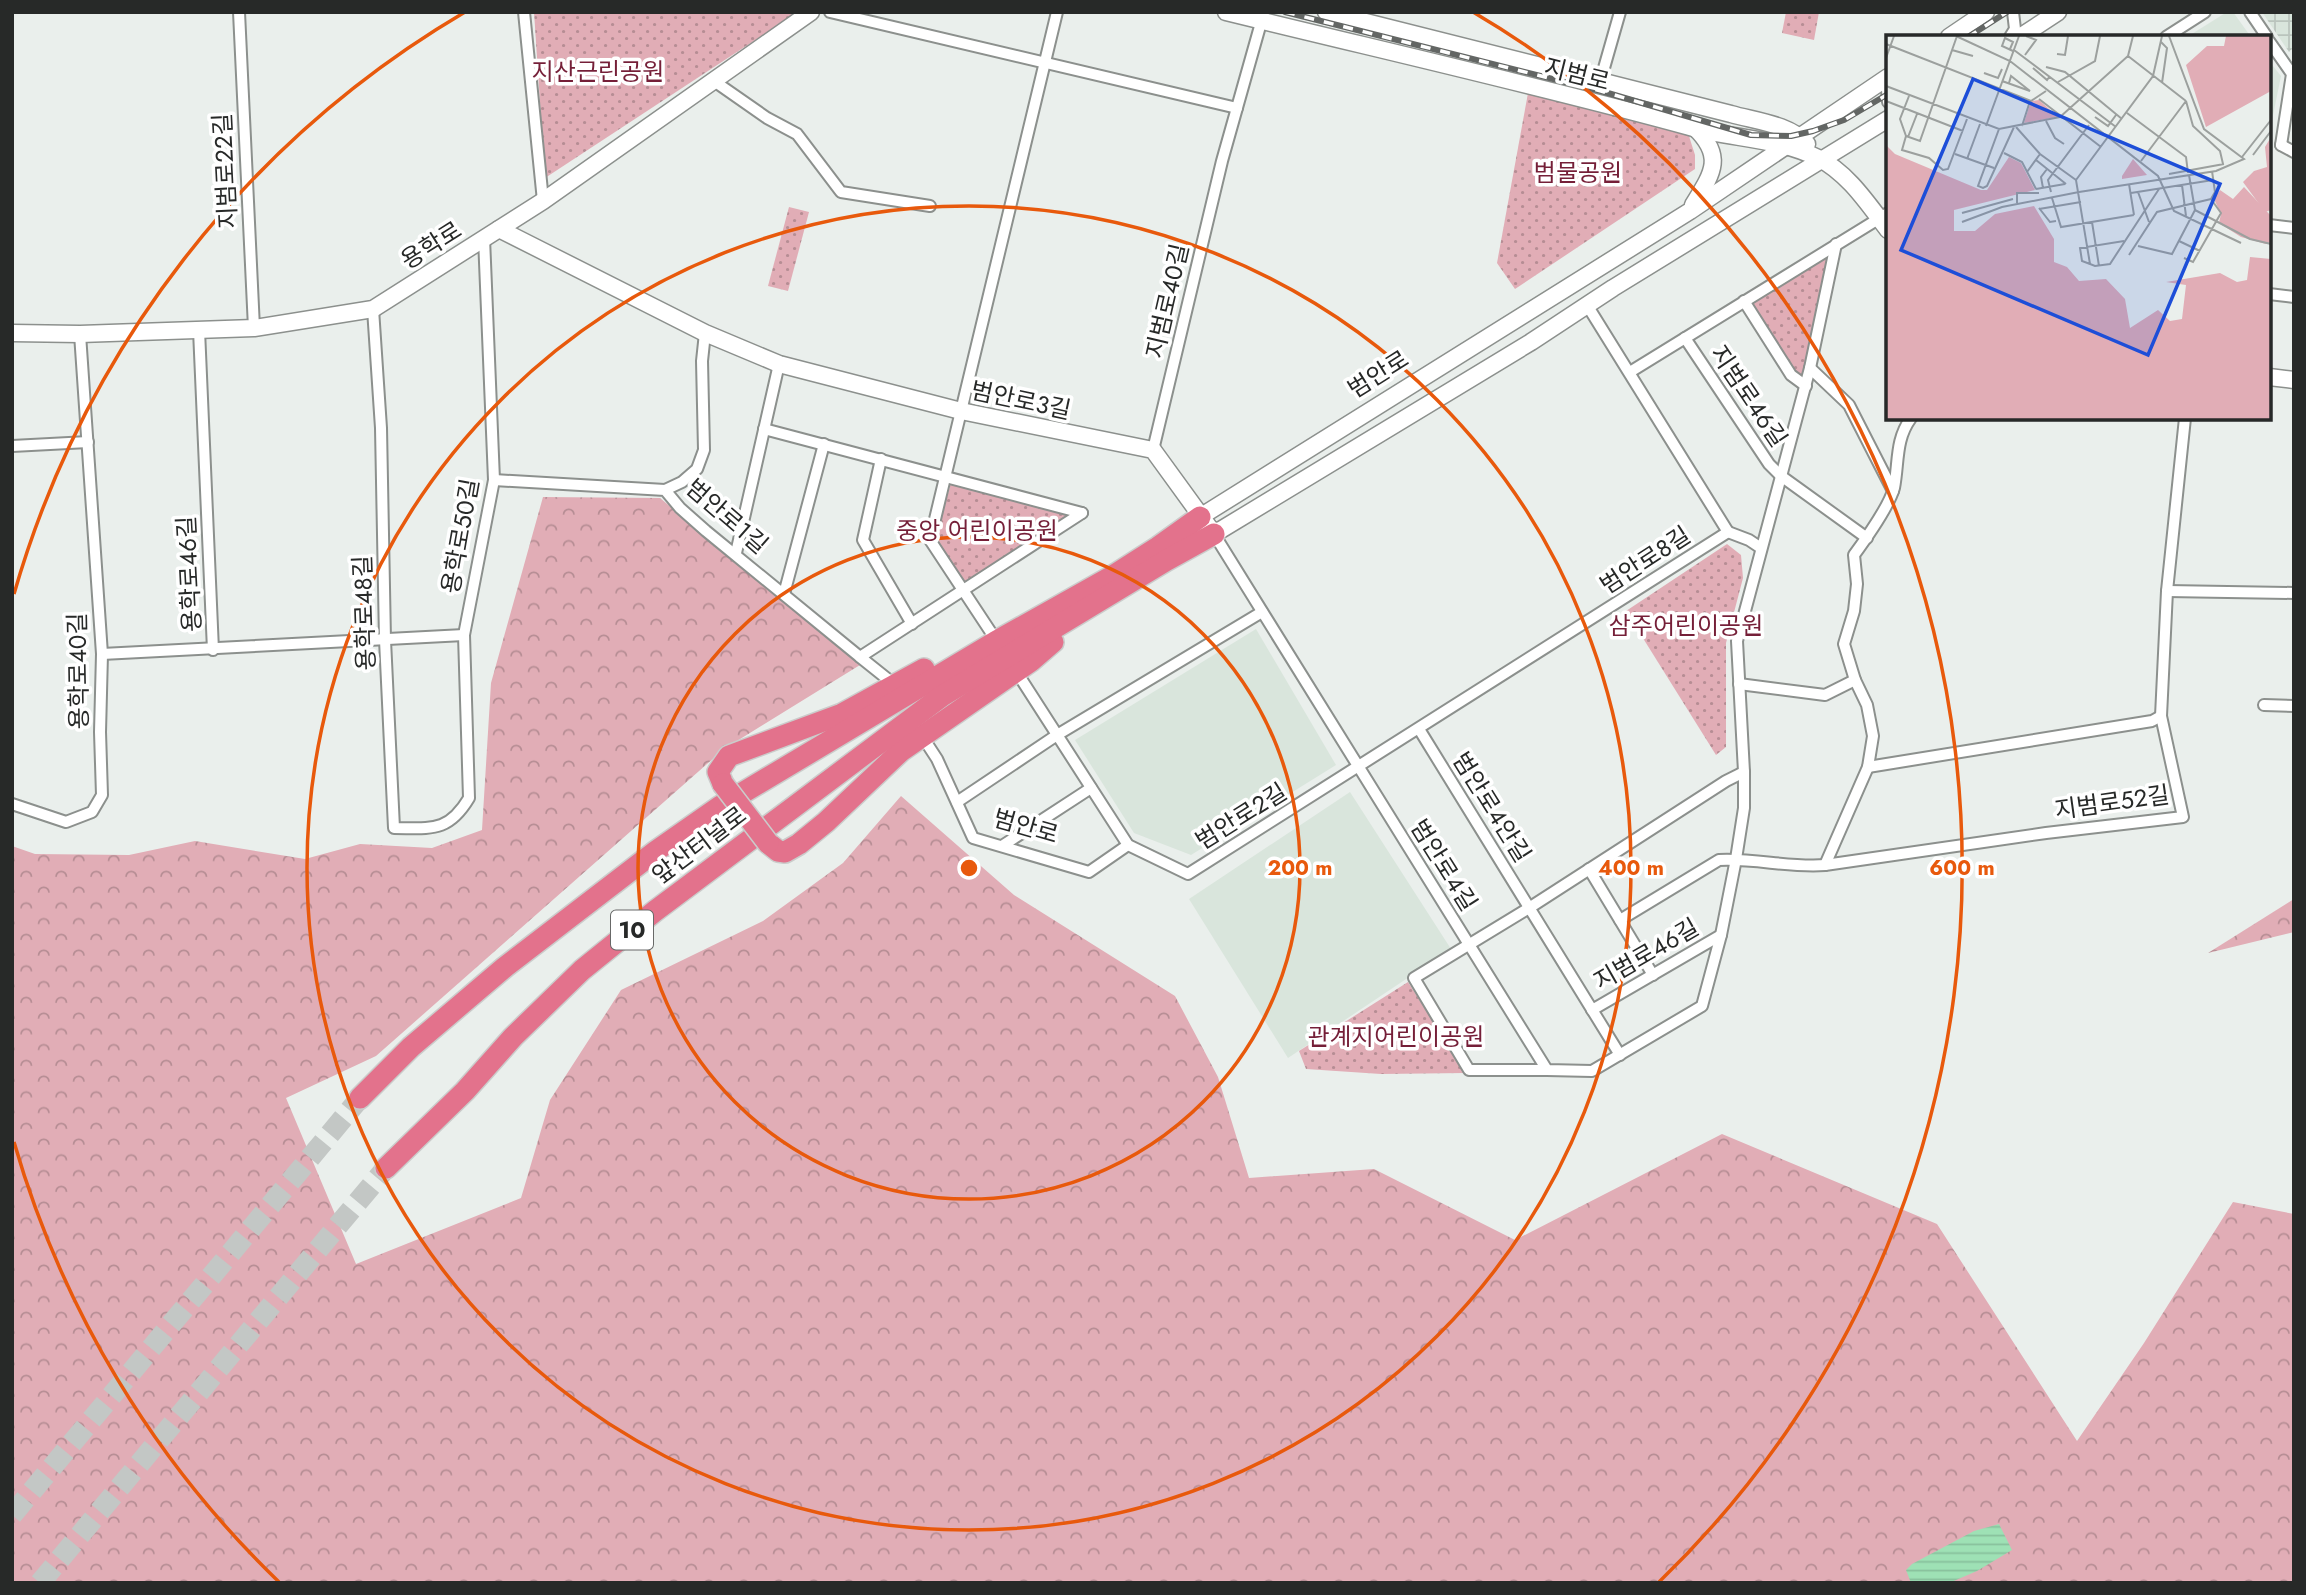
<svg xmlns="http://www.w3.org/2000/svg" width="2306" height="1595" font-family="Jost,'Noto Sans KR',sans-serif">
<defs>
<pattern id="industrial-grid" width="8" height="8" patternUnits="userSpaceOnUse" patternTransform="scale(1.75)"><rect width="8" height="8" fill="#d9e5dc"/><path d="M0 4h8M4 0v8" fill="none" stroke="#bac4bd"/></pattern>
<pattern id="forest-crowns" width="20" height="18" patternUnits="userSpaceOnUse" patternTransform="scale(1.75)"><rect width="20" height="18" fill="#e1adb6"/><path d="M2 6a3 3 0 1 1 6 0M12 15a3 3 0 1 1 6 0" fill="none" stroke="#b68d94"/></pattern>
<pattern id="park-dots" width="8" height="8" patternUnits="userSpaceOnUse" patternTransform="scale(1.75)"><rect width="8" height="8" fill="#e1adb6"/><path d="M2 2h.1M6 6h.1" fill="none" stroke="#b68d94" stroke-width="1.8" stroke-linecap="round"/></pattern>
<pattern id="water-rules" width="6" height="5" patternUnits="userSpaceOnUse" patternTransform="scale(1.75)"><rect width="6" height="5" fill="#9ee1b5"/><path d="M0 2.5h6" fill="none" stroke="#88c19c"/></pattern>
</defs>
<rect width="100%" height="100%" fill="#eaefec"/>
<g fill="#d9e5dc">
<path d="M 2227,12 L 2233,12 L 2251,37 L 2187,37 Z"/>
<path d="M 2269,61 L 2281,76 L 2269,135 Z"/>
<path d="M 1256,629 L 1336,765 L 1191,855 L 1134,833 L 1075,740 Z"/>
<path d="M 1350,792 L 1451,949 L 1288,1058 L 1189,899 Z"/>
</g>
<path fill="url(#industrial-grid)" d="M 2262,12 L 2294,12 L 2294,47 L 2289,52 Z"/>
<g fill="url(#forest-crowns)">
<path d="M 543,497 L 660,498 L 860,665 L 724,749 L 376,1056 L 286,1098 L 356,1264 L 521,1198 L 550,1100 L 621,990 L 763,921 L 843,863 L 901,796 L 1014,895 L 1175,996 L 1218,1077 L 1249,1178 L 1374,1169 L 1515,1240 L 1722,1134 L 1937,1224 L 2077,1441 L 2144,1343 L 2233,1202 L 2294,1214 L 2294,1583 L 12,1583 L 12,846 L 35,854 L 129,855 L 195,841 L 305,859 L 360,844 L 432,848 L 482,830 L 491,683 Z"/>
<path d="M 2294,899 L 2294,932 L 2208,953 Z"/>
</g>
<g fill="url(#park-dots)">
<path d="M 534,12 L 789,12 L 795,14 L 545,178 Z"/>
<path d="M 1786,12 L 1819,12 L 1814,40 L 1782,33 Z"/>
<path d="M 1528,93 L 1688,133 L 1695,155 L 1695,169 L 1515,289 L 1497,263 Z"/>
<path d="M 789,207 L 809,212 L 788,291 L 768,286 Z"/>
<path d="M 1832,249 L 1802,374 L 1795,375 L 1748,302 Z"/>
<path d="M 951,483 L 1065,515 L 1066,518 L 966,584 L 962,582 L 935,539 Z"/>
<path d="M 1727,544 L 1741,555 L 1743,578 L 1726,643 L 1726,747 L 1716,755 L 1626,611 Z"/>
<path d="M 1408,982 L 1466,1073 L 1381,1074 L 1306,1069 L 1299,1051 Z"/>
</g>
<path fill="url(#water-rules)" d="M 1999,1524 L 2012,1550 L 1977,1571 L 1949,1583 L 1911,1583 L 1906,1570 L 1912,1564 L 1974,1531 Z"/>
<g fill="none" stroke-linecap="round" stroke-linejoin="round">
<g stroke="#c3c7c5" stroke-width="21" stroke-dasharray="21 10" stroke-linecap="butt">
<path d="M 12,1515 L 360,1098"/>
<path d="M 40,1583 L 386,1168"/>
</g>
<defs>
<g id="street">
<path d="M 239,12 L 254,328"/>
<path d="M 524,12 L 543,201"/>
<path d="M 830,12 L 1237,108"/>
<path d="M 2250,12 L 2267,37"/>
<path d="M 2010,37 L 2015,29 L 2013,12"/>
<path d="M 2166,37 L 2205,12"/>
<path d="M 2269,41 L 2292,74 L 2281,145"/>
<path d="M 1886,78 L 1888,102"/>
<path d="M 714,81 L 767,118 L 797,134 L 841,192 L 930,206"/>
<path d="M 1600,82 L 1620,12"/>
<path d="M 2281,145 L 2294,152"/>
<path d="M 2269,225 L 2294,228"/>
<path d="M 2269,294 L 2294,297"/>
<path d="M 1744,301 L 1791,375 L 1806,386"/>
<path d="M 1587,305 L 1728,532"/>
<path d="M 373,309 L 381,428 L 385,640 L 394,828 C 431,828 448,833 469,798 L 464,635 L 494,480 L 484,238"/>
<path d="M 199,330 L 213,650"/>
<path d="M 1685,338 L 1769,464 L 1781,476 L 1867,538"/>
<path d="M 1810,368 L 1849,405 L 1893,491"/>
<path d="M 1630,372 L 1888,213"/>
<path d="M 764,429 L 1082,513"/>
<path d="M 12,446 L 88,442"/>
<path d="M 1153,450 L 1222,161 L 1264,12"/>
<path d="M 881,459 L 863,540 L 912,624"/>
<path d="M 494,480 L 665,490 L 680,508 L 706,531 L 860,657"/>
<path d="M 665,490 L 682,482 L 697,469 L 704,450 L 702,361 L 705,333"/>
<path d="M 1728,532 L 1749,540 L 1761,548"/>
<path d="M 1214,534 L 1547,1070 L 1592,1071 L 1702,1006 L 1721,935 L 1736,859 L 1744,808 L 1744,772 L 1737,641 L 1810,368 L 1836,244"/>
<path d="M 736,553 L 779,364"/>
<path d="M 2167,591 L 2294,593"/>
<path d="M 784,594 L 824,444"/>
<path d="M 992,634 L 930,540 L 1057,12"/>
<path d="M 102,654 L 464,635"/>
<path d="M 1016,671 L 1128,845 L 1188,874 L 1728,532"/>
<path d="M 1739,684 L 1825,695 L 1855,680"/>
<path d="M 895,685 L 860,657 L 1082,513"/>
<path d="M 2264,705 L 2294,706"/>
<path d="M 1419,729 L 1620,1055"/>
<path d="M 922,736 L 937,759 L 973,838 L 1089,872 L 1128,845"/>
<path d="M 1868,767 L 2152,721 L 2161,716"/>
<path d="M 957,802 L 1057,735 L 1262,612"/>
<path d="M 12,804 L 66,822 L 92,812 L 102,795 L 100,732 L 102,654 L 80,334"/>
<path d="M 1002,846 L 1091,788"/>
<path d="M 1825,865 L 1868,767 L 1873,736 L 1867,705 L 1855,680 L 1844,644 L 1854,611 L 1857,584 L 1854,555 C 1865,540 1889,506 1894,488 C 1899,462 1895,440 1911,418"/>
<path d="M 1589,869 L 1653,975"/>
<path d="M 1620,920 L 1719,860 C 1755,858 1790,868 1825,865 L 2046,833 L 2183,817 L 2161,716 L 2167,591 L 2185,418"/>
<path d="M 1592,1010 L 1721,935"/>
<path d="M 1547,1070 L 1469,1070 L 1414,978 L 1529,908 L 1726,781 L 1744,772"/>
</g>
<g id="secondary">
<path d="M 1226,12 C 1381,50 1536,85 1690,127 C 1732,139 1778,138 1818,158 C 1848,173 1868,204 1888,230"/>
<path d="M 1326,12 L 1731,114 C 1755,121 1790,124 1807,144"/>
<path d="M 1949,37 L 1986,12"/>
<path d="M 2020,37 L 2058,12"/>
<path d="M 1693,205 C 1712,174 1725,157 1695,128"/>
<path d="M 499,229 L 705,333 L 779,364 L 961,411 L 1153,450 L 1214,534 L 1531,342 L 1613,288 L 1888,119"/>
<path d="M 12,333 L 80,334 L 254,328 L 373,309 L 543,201 L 811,12"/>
<path d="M 2269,377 L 2294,380"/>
<path d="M 1200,517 L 1690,211 L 1888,77"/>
</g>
<g id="highway">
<path d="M 723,784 L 718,772 L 729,756 L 842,714 L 924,669"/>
<path d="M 768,843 L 778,851 L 785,852 L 799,844 L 826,822 L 901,751 L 1031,661 L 1053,642"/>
<path d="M 360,1098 L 411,1047 L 505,967 L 656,851 L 719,807 L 995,642 L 1111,577 L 1158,547 L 1200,517"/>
<path d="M 386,1168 L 465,1091 L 513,1037 L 582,970 L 655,911 L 942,696 L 1167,560 L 1214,534"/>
</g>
</defs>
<use href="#street" stroke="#8c908d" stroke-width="14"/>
<use href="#secondary" stroke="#8c908d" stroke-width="19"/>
<use href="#highway" stroke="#cbcccb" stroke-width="24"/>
<use href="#street" stroke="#fff" stroke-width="10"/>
<use href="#secondary" stroke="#fff" stroke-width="16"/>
<use href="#highway" stroke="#e3728c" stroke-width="21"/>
<defs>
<g id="rail">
<path d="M 1285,12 L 1601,91 L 1751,135 L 1791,136 L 1813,131 L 1844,120 L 1888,94"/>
<path d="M 1968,37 L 2007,12"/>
</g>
</defs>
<use href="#rail" stroke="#636664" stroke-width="6"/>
<use href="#rail" stroke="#fff" stroke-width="3.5" stroke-dasharray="10" stroke-linecap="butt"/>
<defs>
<path id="highway-bridge" d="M 723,784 L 768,843"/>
</defs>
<use href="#highway-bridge" stroke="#cbcccb" stroke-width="24" stroke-linecap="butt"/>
<use href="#highway-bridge" stroke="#e3728c" stroke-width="21"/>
</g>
<g fill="none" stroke="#e8590c" stroke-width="3.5">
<circle cx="969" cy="868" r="331"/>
<circle cx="969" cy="868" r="662"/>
<path d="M279 1582A993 993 0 0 1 14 1142M14 594A993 993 0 0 1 465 12M1473 12A993 993 0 0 1 1659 1582"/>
</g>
<g text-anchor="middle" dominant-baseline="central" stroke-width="7" stroke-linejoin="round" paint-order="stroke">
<rect fill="#fff" stroke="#686968" stroke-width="2" x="611" y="910.5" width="42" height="39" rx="5"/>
<g font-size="23" font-weight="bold" fill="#272928">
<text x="632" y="930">10</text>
</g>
<g font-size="24" fill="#751f38" stroke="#fff">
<text x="598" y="71">지산근린공원</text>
<text x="1578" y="172">범물공원</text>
<text x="977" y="530">중앙 어린이공원</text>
<text x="1686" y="625">삼주어린이공원</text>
<text x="1396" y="1036">관계지어린이공원</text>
</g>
<g font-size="24" fill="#272928" stroke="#fff">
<text transform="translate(1577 74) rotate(14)">지범로</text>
<text transform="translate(225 171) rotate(-93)">지범로22길</text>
<text transform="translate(431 245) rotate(-32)">용학로</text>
<text transform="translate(1167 301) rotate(-77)">지범로40길</text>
<text transform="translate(1378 374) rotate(-32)">범안로</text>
<text transform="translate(1749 396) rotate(56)">지범로46길</text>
<text transform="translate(1021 400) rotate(12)">범안로3길</text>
<text transform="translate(727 516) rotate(41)">범안로1길</text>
<text transform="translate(460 536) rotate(-80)">용학로50길</text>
<text transform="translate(1645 560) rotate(-33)">범안로8길</text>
<text transform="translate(189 574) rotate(-93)">용학로46길</text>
<text transform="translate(364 613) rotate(-92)">용학로48길</text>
<text transform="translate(78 671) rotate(-91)">용학로40길</text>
<text transform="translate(2112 802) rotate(-8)">지범로52길</text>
<text transform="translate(1492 807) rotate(58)">범안로4안길</text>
<text transform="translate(1241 816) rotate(-32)">범안로2길</text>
<text transform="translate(1026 826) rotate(16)">범안로</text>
<text transform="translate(699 845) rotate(-37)">앞산터널로</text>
<text transform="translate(1444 865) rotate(58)">범안로4길</text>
<text transform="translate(1646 954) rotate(-30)">지범로46길</text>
</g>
</g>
<g transform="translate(1886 35)">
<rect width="385" height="385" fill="#eaefec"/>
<path d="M 340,1 L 385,1 L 385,56 L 320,92 L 300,30 L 321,11 L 338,11 ZM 0,110 L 9,119 L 95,155 L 101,155 L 123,122 L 135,128 L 149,155 L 68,175 L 68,196 L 89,196 L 109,179 L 148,171 L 168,204 L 168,227 L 181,232 L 193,246 L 220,244 L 239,264 L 244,293 L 272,275 L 284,286 L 296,284 L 300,250 L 280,247 L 334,238 L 351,247 L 361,245 L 364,222 L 385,224 L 385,384 L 0,384 ZM 358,152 L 385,181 L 385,207 L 380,209 L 355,202 L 333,188 L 335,179 L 328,164 L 334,155 L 347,164 Z" fill="#e1adb6"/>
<path d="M 385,102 L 385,175 L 379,177 L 357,147 L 368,136 L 381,132 L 379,112 Z" fill="#e1adb6"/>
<path d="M 153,65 L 172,82 L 138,88 L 145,66 ZM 247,124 L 261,140 L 236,144 L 236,141 Z" fill="#e1adb6"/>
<path fill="none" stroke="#9ca09e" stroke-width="2" d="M 70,1 L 124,26 L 272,141 L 288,176 L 355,208M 275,7 L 281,13 L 276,48M 0,9 L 145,66 L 160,56M 124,14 L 127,7 L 119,3 L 116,11 L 127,16M 66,15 L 87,21M 128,15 L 230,92M 171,19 L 179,20 L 182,1M 139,20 L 150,5 L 140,1M 242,21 L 300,66M 0,23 L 8,1M 160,32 L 179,37 L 236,84M 147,33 L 161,45 L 164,41M 98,38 L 112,43 L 116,34M 116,46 L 144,56 L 125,41 L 123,48M 172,47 L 209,26 L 214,1M 0,51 L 113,94 L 174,82M 23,61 L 14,84 L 20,101 L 16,115 L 43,123 L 57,135 L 62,134 L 81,84M 153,64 L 215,112M 0,66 L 77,96M 300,66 L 307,91 L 334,116 L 337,129M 241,78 L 300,122 L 302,138M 174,82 L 242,21 L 247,1M 209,82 L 222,91 L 230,80M 160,86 L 169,103 L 178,109M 100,91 L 133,1M 136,91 L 144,66M 130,92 L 154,119 L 190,145 L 204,229 L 209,231 L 224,229 L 273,154M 113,94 L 92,151 L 97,153 L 101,151 L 128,92M 20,101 L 34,106 L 71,1M 22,102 L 31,79M 118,118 L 136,127 L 150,154M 69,119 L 108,133M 367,120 L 385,96M 356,122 L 385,85M 81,124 L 94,89M 150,125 L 180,149M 255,126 L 300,66M 141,137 L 154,119M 283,139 L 338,129M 303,140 L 309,175 L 364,204M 190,145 L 267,41 L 276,1M 243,149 L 248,180M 296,150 L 300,181M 157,153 L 155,142 L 161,134M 150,154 L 179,149M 165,157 L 162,145 L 203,90M 193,157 L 330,136 L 358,124 L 318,94 L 283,1M 252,157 L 263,187M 245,158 L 327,145M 166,163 L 175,192 L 248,180M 325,164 L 329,157 L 326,136M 131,168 L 131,158 L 153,158M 153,173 L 164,187 L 170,186M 153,174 L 195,167M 76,178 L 127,164M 76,187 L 116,172 L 193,157M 206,187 L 213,231M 364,204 L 385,209M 293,206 L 314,216M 252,211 L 286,219 L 309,175M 243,220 L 271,177 L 325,164M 298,223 L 307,227 L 335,178 L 325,164M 204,229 L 196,226 L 194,213 L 238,206"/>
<path fill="#1d4ed8" fill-opacity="0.15" stroke="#1d4ed8" stroke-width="3.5" d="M 87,44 L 334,149 L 262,320 L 15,215 Z"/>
<rect width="385" height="385" fill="none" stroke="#272928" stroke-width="3.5"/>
</g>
<circle cx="969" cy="868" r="10" fill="#e8590c" stroke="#fff" stroke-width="3.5"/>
<g font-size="21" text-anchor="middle" font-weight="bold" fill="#e8590c" stroke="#fff" stroke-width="7" stroke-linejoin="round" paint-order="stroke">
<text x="1300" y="875">200 m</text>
<text x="1631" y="875">400 m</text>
<text x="1962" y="875">600 m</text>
</g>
<rect width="2306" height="1595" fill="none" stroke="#272928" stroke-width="28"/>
</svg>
